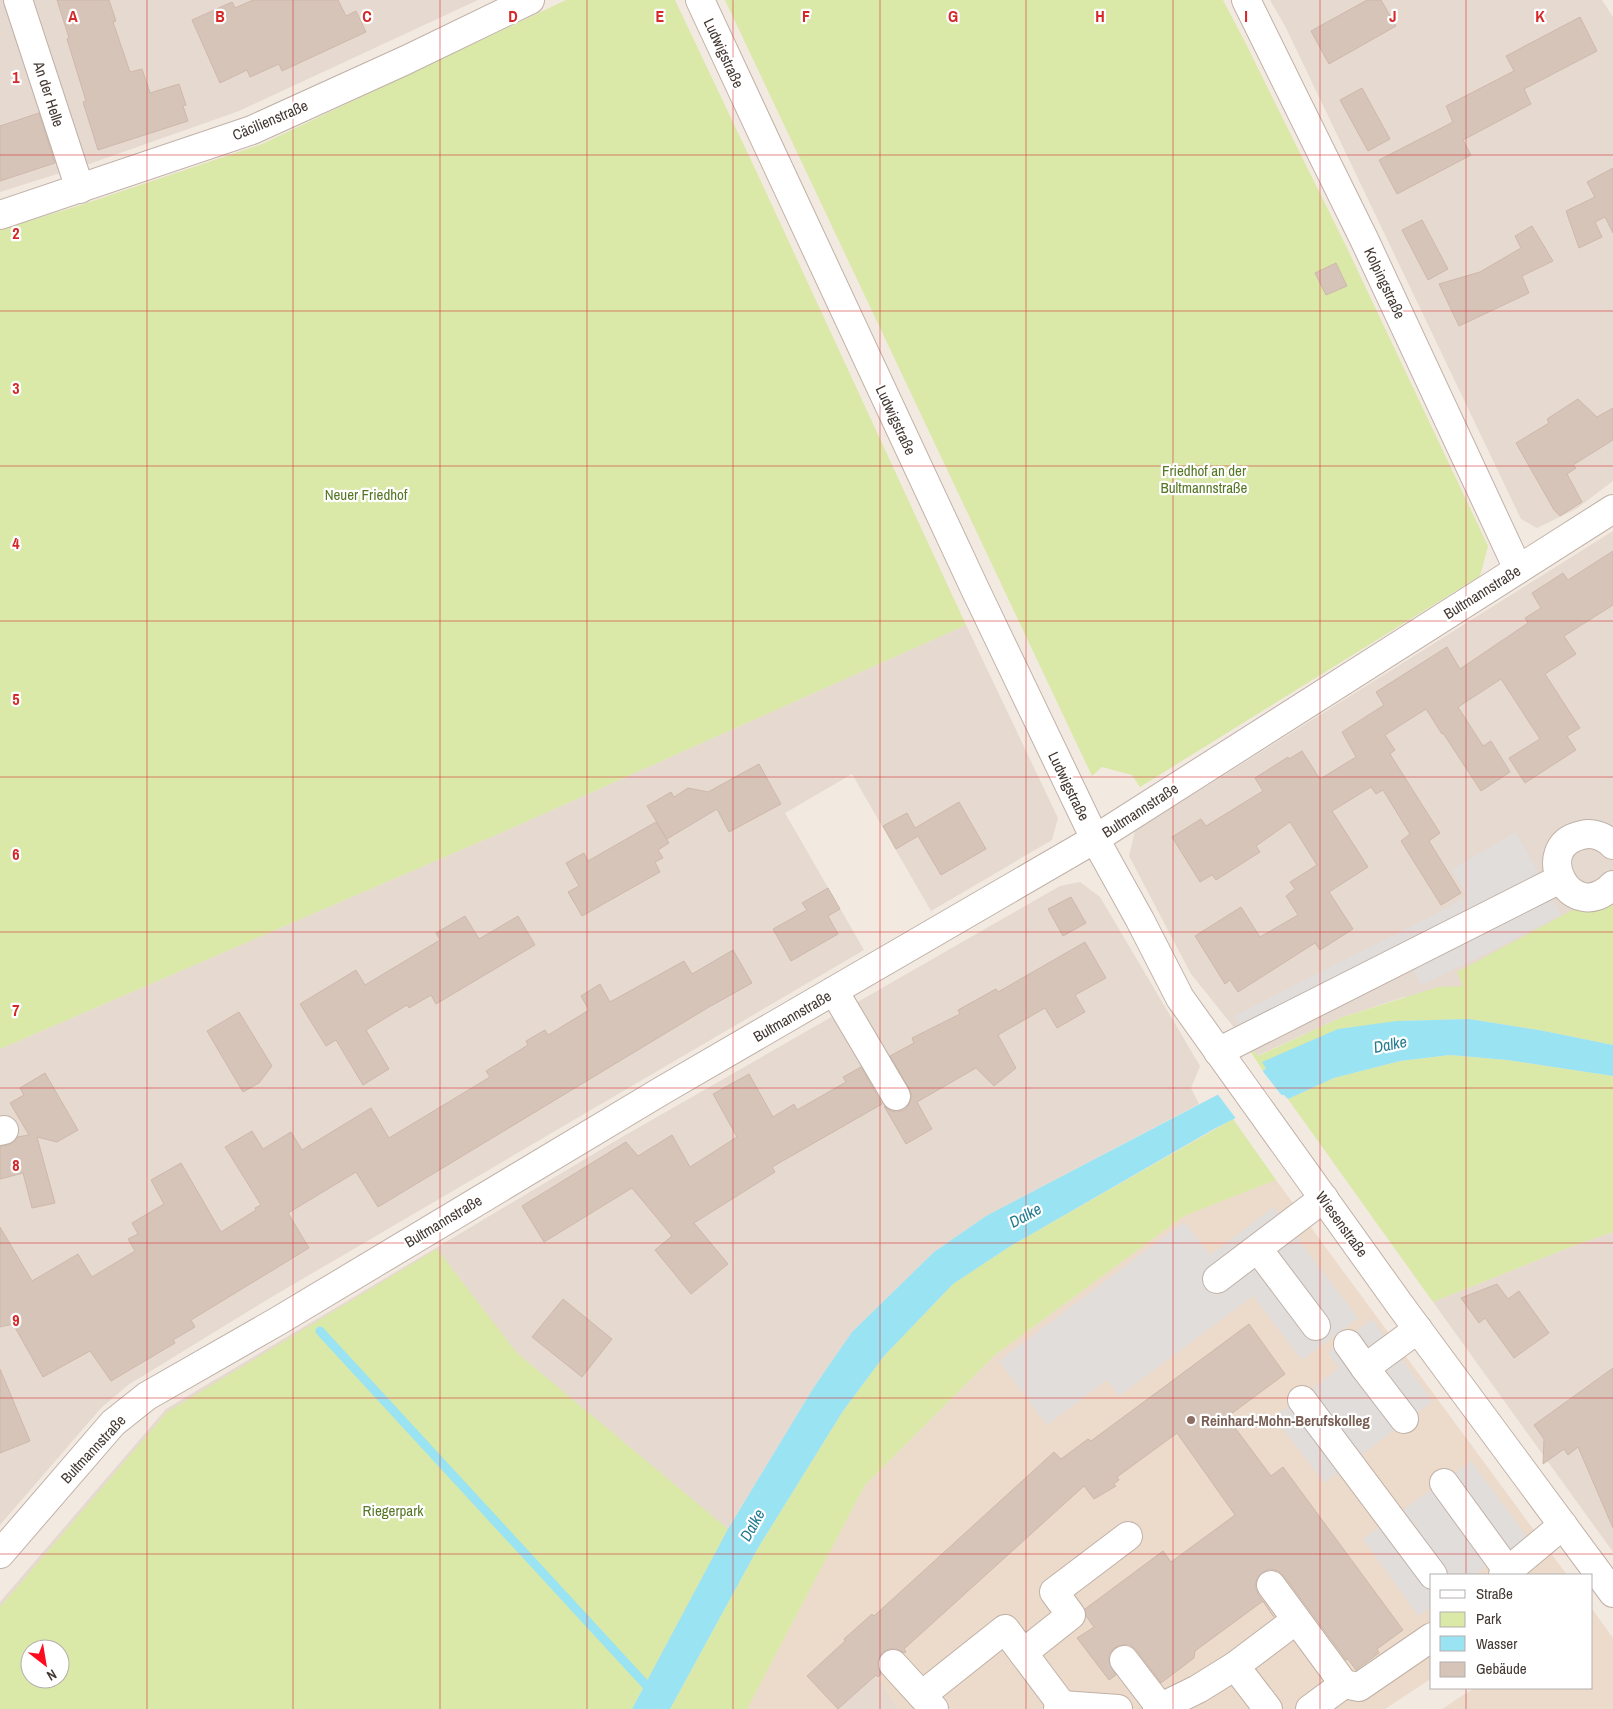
<svg xmlns="http://www.w3.org/2000/svg" width="1613" height="1709" font-family="'Archivo Narrow',sans-serif">
<rect width="100%" height="100%" fill="#f2e9e1"/>
<g fill="#e6d9cf" fill-rule="evenodd">
<path d="M 0,0 L 478,0 L 239,111 L 89,164 L 0,192 Z"/>
<path d="M 1270,0 L 1602,0 L 1613,17 L 1613,481 L 1576,509 L 1537,528 L 1521,519 L 1286,28 Z"/>
<path d="M 1613,531 L 1613,1013 L 1404,997 L 1340,1018 L 1257,1056 L 1191,974 L 1129,856 L 1135,831 Z"/>
<path d="M 966,625 L 1058,818 L 1052,840 L 931,911 L 852,774 L 785,813 L 864,950 L 270,1298 L 128,1385 L 101,1408 L 0,1525 L 0,1049 L 505,831 Z"/>
<path d="M 1080,882 L 1100,897 L 1200,1066 L 1191,1088 L 1199,1104 L 986,1216 L 934,1252 L 852,1332 L 814,1387 L 728,1529 L 646,1685 L 0,1709 L 0,1602 L 166,1409 L 622,1137 L 1060,886 ZM 30,1649 L 60,1649 L 60,1679 L 30,1679 Z"/>
<path d="M 1613,1232 L 1613,1552 L 1433,1302 L 1573,1246 Z"/>
<path d="M 845,1641 L 878,1677 L 899,1709 L 838,1709 L 807,1676 Z"/>
</g>
<g fill="#ecdaca">
<path d="M 1276,1180 L 1567,1575 L 1432,1575 L 1432,1678 L 1385,1709 L 899,1709 L 878,1677 L 845,1641 L 808,1676 L 838,1709 L 747,1709 L 865,1485 L 995,1355 L 1184,1216 Z"/>
<path d="M 1592,1609 L 1613,1638 L 1613,1709 L 1442,1709 L 1474,1688 L 1592,1688 Z"/>
</g>
<g fill="#dae8a8" fill-rule="evenodd">
<path d="M 566,0 L 675,0 L 758,175 L 966,625 L 505,831 L 0,1049 L 0,230 L 84,204 L 262,144 Z"/>
<path d="M 725,0 L 1223,0 L 1245,42 L 1347,248 L 1488,546 L 1480,576 L 1140,787 L 1132,775 L 1102,767 L 1092,776 Z"/>
<path d="M 1613,897 L 1613,1045 L 1539,1030 L 1469,1019 L 1397,1021 L 1263,1062 L 1266,1068 L 1263,1071 L 1251,1052 L 1253,1051 L 1258,1056 L 1340,1018 L 1438,987 L 1463,986 L 1457,972 L 1580,906 Z"/>
<path d="M 1450,1055 L 1507,1060 L 1613,1076 L 1613,1232 L 1573,1246 L 1433,1302 L 1288,1099 L 1334,1078 L 1400,1061 Z"/>
<path d="M 1233,1119 L 1276,1180 L 1184,1216 L 995,1355 L 865,1485 L 747,1709 L 670,1709 L 758,1548 L 843,1411 L 884,1356 L 953,1284 L 1009,1247 Z"/>
<path d="M 437,1249 L 517,1353 L 728,1529 L 632,1709 L 0,1709 L 0,1607 L 167,1412 ZM 30,1649 L 60,1649 L 60,1679 L 30,1679 Z"/>
</g>
<g fill="#e1dddb">
<path d="M 1516,832 L 1561,915 L 1487,953 L 1421,985 L 1411,964 L 1251,1042 L 1234,1016 L 1440,912 L 1467,896 L 1452,869 Z"/>
<path d="M 1274,1207 L 1358,1318 L 1302,1360 L 1253,1296 L 1119,1396 L 1107,1380 L 1047,1425 L 999,1361 L 1184,1222 L 1210,1255 Z"/>
<path d="M 1372,1319 L 1433,1401 L 1324,1483 L 1274,1417 L 1339,1368 L 1328,1353 Z"/>
<path d="M 1471,1461 L 1527,1537 L 1474,1575 L 1432,1575 L 1432,1606 L 1418,1616 L 1363,1539 Z"/>
</g>
<path fill="#9ae3f2" d="M 1469,1019 L 1539,1030 L 1613,1045 L 1613,1076 L 1507,1060 L 1450,1055 L 1400,1061 L 1334,1078 L 1288,1099 L 1284,1095 L 1281,1095 L 1214,1129 L 1009,1247 L 953,1284 L 884,1356 L 843,1411 L 758,1548 L 670,1709 L 632,1709 L 728,1529 L 814,1387 L 852,1332 L 934,1252 L 986,1216 L 1263,1071 L 1266,1068 L 1262,1062 L 1338,1029 L 1397,1021 Z"/>
<path fill="#f2e9e1" d="M 1261,1069 L 1283,1097 L 1237,1120 L 1216,1092 Z"/>
<g fill="none" stroke-linecap="round" stroke-linejoin="round">
<path stroke="#9ae3f2" stroke-width="9" d="M 320,1331 L 646,1685 L 656,1690"/>
</g>
<g fill="#d6c4b9" stroke="#ceb8aa">
<path d="M 57,0 L 109,0 L 116,21 L 113,22 L 130,72 L 142,69 L 150,93 L 179,84 L 186,105 L 183,106 L 188,121 L 98,150 L 83,102 L 86,101 L 67,39 L 69,38 Z"/>
<path d="M 253,0 L 338,0 L 346,16 L 356,11 L 366,32 L 282,71 L 279,64 L 250,77 L 247,70 L 220,83 L 192,20 L 232,2 L 235,8 Z"/>
<path d="M 1367,0 L 1381,0 L 1396,26 L 1329,64 L 1311,31 Z"/>
<path d="M 1580,17 L 1597,51 L 1524,89 L 1531,104 L 1463,140 L 1471,155 L 1397,194 L 1379,160 L 1453,122 L 1446,106 L 1514,71 L 1506,56 Z"/>
<path d="M 1362,88 L 1390,139 L 1368,151 L 1340,100 Z"/>
<path d="M 39,113 L 55,163 L 0,181 L 0,126 Z"/>
<path d="M 1613,168 L 1613,233 L 1605,217 L 1595,222 L 1602,237 L 1579,248 L 1566,211 L 1595,197 L 1587,182 Z"/>
<path d="M 1422,220 L 1448,269 L 1428,280 L 1402,230 Z"/>
<path d="M 1532,226 L 1553,261 L 1522,276 L 1529,293 L 1459,326 L 1439,284 L 1480,272 L 1521,248 L 1515,236 Z"/>
<path d="M 1336,263 L 1347,286 L 1326,295 L 1315,273 Z"/>
<path d="M 1578,399 L 1597,417 L 1613,408 L 1613,440 L 1573,465 L 1576,468 L 1567,474 L 1582,502 L 1560,516 L 1554,510 L 1516,443 L 1549,423 L 1547,419 Z"/>
<path d="M 1613,551 L 1613,605 L 1564,636 L 1576,654 L 1545,674 L 1580,728 L 1567,736 L 1576,750 L 1525,783 L 1509,758 L 1540,739 L 1501,679 L 1458,707 L 1483,746 L 1491,741 L 1510,772 L 1481,791 L 1443,733 L 1442,734 L 1426,709 L 1385,735 L 1395,750 L 1390,754 L 1440,833 L 1429,841 L 1461,893 L 1441,905 L 1401,841 L 1410,834 L 1383,790 L 1376,794 L 1371,787 L 1332,811 L 1368,867 L 1329,892 L 1353,929 L 1320,950 L 1315,943 L 1238,992 L 1230,980 L 1225,984 L 1195,936 L 1241,907 L 1260,937 L 1298,915 L 1286,896 L 1295,889 L 1290,882 L 1317,865 L 1290,822 L 1256,846 L 1260,852 L 1216,880 L 1212,875 L 1200,882 L 1172,837 L 1201,819 L 1206,826 L 1263,791 L 1255,778 L 1288,757 L 1289,759 L 1302,751 L 1320,779 L 1356,757 L 1342,732 L 1384,705 L 1376,692 L 1447,647 L 1460,669 L 1528,623 L 1525,618 L 1541,608 L 1532,593 L 1563,573 L 1568,580 Z"/>
<path d="M 759,764 L 781,804 L 729,832 L 717,809 L 667,839 L 647,806 L 671,792 L 674,797 L 688,788 L 708,792 Z"/>
<path d="M 959,802 L 986,849 L 941,875 L 918,836 L 896,849 L 883,826 L 907,813 L 915,828 Z"/>
<path d="M 656,822 L 669,843 L 658,850 L 663,858 L 655,862 L 660,872 L 582,916 L 568,892 L 579,886 L 566,863 L 584,853 L 588,861 Z"/>
<path d="M 828,888 L 840,909 L 828,916 L 838,934 L 791,961 L 773,929 L 807,910 L 802,903 Z"/>
<path d="M 1071,897 L 1086,923 L 1063,936 L 1048,909 Z"/>
<path d="M 465,916 L 479,939 L 518,916 L 535,945 L 436,1004 L 431,995 L 409,1008 L 407,1005 L 366,1030 L 389,1069 L 363,1085 L 336,1040 L 326,1046 L 300,1004 L 356,970 L 365,985 L 440,940 L 436,933 Z"/>
<path d="M 1085,942 L 1106,978 L 1075,995 L 1085,1012 L 1057,1028 L 1045,1008 L 998,1035 L 1016,1068 L 994,1086 L 976,1068 L 917,1102 L 932,1129 L 906,1144 L 884,1106 L 889,1110 L 896,1112 L 904,1110 L 909,1104 L 912,1096 L 909,1088 L 890,1056 L 914,1043 L 912,1038 L 960,1014 L 958,1010 L 996,989 L 998,992 Z"/>
<path d="M 733,950 L 752,983 L 709,1007 L 378,1207 L 356,1172 L 288,1213 L 309,1248 L 191,1320 L 195,1327 L 173,1340 L 175,1343 L 111,1381 L 90,1351 L 43,1377 L 13,1324 L 0,1327 L 0,1227 L 32,1281 L 78,1254 L 92,1277 L 135,1251 L 128,1239 L 138,1234 L 132,1223 L 164,1204 L 151,1180 L 181,1163 L 221,1232 L 256,1210 L 255,1208 L 261,1205 L 225,1147 L 252,1131 L 263,1149 L 291,1132 L 302,1150 L 371,1108 L 389,1138 L 490,1077 L 486,1071 L 528,1045 L 526,1041 L 545,1030 L 548,1035 L 589,1010 L 581,996 L 600,984 L 610,1002 L 684,961 L 692,974 Z"/>
<path d="M 239,1012 L 272,1066 L 259,1083 L 243,1092 L 207,1031 Z"/>
<path d="M 861,1067 L 882,1104 L 772,1167 L 775,1172 L 694,1223 L 728,1264 L 691,1294 L 655,1250 L 672,1236 L 632,1188 L 544,1242 L 522,1206 L 626,1142 L 638,1156 L 672,1135 L 690,1167 L 737,1137 L 713,1094 L 749,1074 L 773,1117 L 794,1104 L 797,1110 L 846,1082 L 843,1077 Z"/>
<path d="M 45,1073 L 78,1130 L 57,1142 L 37,1137 L 55,1203 L 32,1208 L 23,1173 L 0,1179 L 0,1146 L 8,1145 L 14,1142 L 17,1137 L 29,1135 L 10,1103 L 24,1095 L 20,1088 Z"/>
<path d="M 1497,1284 L 1508,1299 L 1519,1291 L 1549,1333 L 1514,1358 L 1485,1318 L 1479,1323 L 1461,1298 Z"/>
<path d="M 563,1299 L 612,1339 L 582,1377 L 532,1337 Z"/>
<path d="M 1249,1324 L 1285,1374 L 1227,1417 L 1271,1476 L 1283,1467 L 1403,1630 L 1377,1649 L 1379,1653 L 1356,1670 L 1348,1659 L 1346,1660 L 1284,1576 L 1278,1571 L 1270,1569 L 1261,1573 L 1257,1579 L 1255,1586 L 1258,1594 L 1274,1617 L 1263,1601 L 1195,1651 L 1194,1658 L 1161,1683 L 1136,1650 L 1130,1645 L 1122,1645 L 1114,1648 L 1109,1654 L 1109,1662 L 1116,1675 L 1109,1680 L 1077,1638 L 1094,1627 L 1086,1616 L 1085,1609 L 1163,1551 L 1171,1562 L 1235,1515 L 1177,1433 L 1117,1477 L 1119,1480 L 1114,1484 L 1116,1486 L 1094,1499 L 1084,1486 L 904,1649 L 906,1652 L 904,1653 L 897,1649 L 889,1649 L 883,1652 L 878,1660 L 878,1668 L 881,1674 L 878,1677 L 876,1675 L 838,1709 L 807,1676 L 845,1641 L 844,1639 L 872,1614 L 874,1616 L 1054,1452 L 1061,1459 L 1088,1439 L 1091,1441 Z"/>
<path d="M 1613,1368 L 1613,1528 L 1578,1447 L 1568,1455 L 1564,1449 L 1543,1464 L 1544,1439 L 1534,1425 Z"/>
<path d="M 0,1369 L 30,1441 L 0,1453 Z"/>
</g>
<g fill="none" stroke-linecap="round" stroke-linejoin="round">
<defs>
<g id="minor">
<path d="M 18,0 L 80,189"/>
<path d="M 700,0 L 975,589 L 1095,839 L 1140,920 L 1180,998 L 1400,1305 L 1613,1593"/>
<path d="M 1246,0 L 1364,239 L 1518,569"/>
<path d="M 0,215 L 252,130 L 406,60 L 530,0"/>
<path d="M 1613,845 C 1605,837 1594,832 1582,835 C 1529,846 1571,928 1613,885"/>
<path d="M 834,991 L 896,1096"/>
<path d="M 1218,1052 L 1560,879"/>
<path d="M 0,1131 L 4,1130"/>
<path d="M 1258,1249 L 1316,1326"/>
<path d="M 1217,1279 L 1324,1198"/>
<path d="M 1348,1344 L 1365,1368"/>
<path d="M 1302,1400 L 1433,1575"/>
<path d="M 1404,1419 L 1365,1368 L 1418,1329"/>
<path d="M 1444,1483 L 1508,1571"/>
<path d="M 0,1554 L 113,1423 L 147,1396 L 278,1321 L 663,1090 L 1095,839 L 1613,509"/>
<path d="M 1503,1575 L 1563,1525"/>
<path d="M 1271,1585 L 1344,1684 L 1359,1687 L 1432,1637"/>
<path d="M 1124,1660 L 1160,1707"/>
<path d="M 893,1664 L 934,1709"/>
<path d="M 1235,1666 L 1296,1620"/>
<path d="M 922,1695 L 1005,1629 L 1023,1653"/>
<path d="M 1062,1705 L 1023,1653 L 1071,1615 L 1054,1592 L 1128,1536"/>
<path d="M 1058,1709 L 1062,1705 L 1118,1709"/>
<path d="M 1157,1709 L 1198,1689 L 1235,1666 L 1268,1709"/>
<path d="M 1310,1709 L 1344,1684"/>
</g>
</defs>
<use href="#minor" stroke="#c0b1a7" stroke-width="30"/>
<use href="#minor" stroke="#fff" stroke-width="28"/>
</g>
<path fill="none" stroke="#d62828" stroke-width="1" stroke-opacity="0.55" d="M 147,0 L 147,1709M 293,0 L 293,1709M 440,0 L 440,1709M 587,0 L 587,1709M 733,0 L 733,1709M 880,0 L 880,1709M 1026,0 L 1026,1709M 1173,0 L 1173,1709M 1320,0 L 1320,1709M 1466,0 L 1466,1575M 0,155 L 1613,155M 0,311 L 1613,311M 0,466 L 1613,466M 0,621 L 1613,621M 0,777 L 1613,777M 0,932 L 1613,932M 0,1088 L 1613,1088M 0,1243 L 1613,1243M 0,1398 L 1613,1398M 0,1554 L 1613,1554M 1466,1688 L 1466,1709"/>
<circle fill="#8d6e63" stroke="#fff" stroke-width="2" cx="1191" cy="1420" r="5"/>
<g text-anchor="middle" dominant-baseline="central" stroke-width="4.5" stroke-linejoin="round" paint-order="stroke">
<g font-size="15" fill="#433832" stroke="#fff">
<text transform="translate(724 53) rotate(65)">Ludwigstraße</text>
<text transform="translate(49 94) rotate(72)">An der Helle</text>
<text transform="translate(270 120) rotate(-23)">Cäcilienstraße</text>
<text transform="translate(1385 283) rotate(65)">Kolpingstraße</text>
<text transform="translate(896 420) rotate(65)">Ludwigstraße</text>
<text transform="translate(1482 592) rotate(-32)">Bultmannstraße</text>
<text transform="translate(1069 786) rotate(64)">Ludwigstraße</text>
<text transform="translate(1140 810) rotate(-33)">Bultmannstraße</text>
<text transform="translate(792 1016) rotate(-30)">Bultmannstraße</text>
<text transform="translate(443 1221) rotate(-31)">Bultmannstraße</text>
<text transform="translate(1342 1224) rotate(54)">Wiesenstraße</text>
<text transform="translate(93 1449) rotate(-47)">Bultmannstraße</text>
</g>
<g font-size="15" fill="#567624" stroke="#fff">
<text x="1204" y="470">Friedhof an der<tspan x="1204" dy="17">Bultmannstraße</tspan></text>
<text x="366" y="494">Neuer Friedhof</text>
<text x="393" y="1510">Riegerpark</text>
</g>
<g font-size="15" font-weight="bold" fill="#785e54" stroke="#fff" text-anchor="start">
<text x="1201" y="1420">Reinhard-Mohn-Berufskolleg</text>
</g>
<g font-size="16" font-style="italic" fill="#247c91" stroke="#fff">
<text transform="translate(1390 1044) rotate(-11)">Dalke</text>
<text transform="translate(1025 1215) rotate(-28)">Dalke</text>
<text transform="translate(752 1525) rotate(-61)">Dalke</text>
</g>
</g>
<g font-size="16" text-anchor="middle" font-weight="bold" fill="#d62828" stroke="#fff" stroke-width="4.5" stroke-linejoin="round" paint-order="stroke">
<text x="73" y="22">A</text>
<text x="220" y="22">B</text>
<text x="367" y="22">C</text>
<text x="513" y="22">D</text>
<text x="660" y="22">E</text>
<text x="806" y="22">F</text>
<text x="953" y="22">G</text>
<text x="1100" y="22">H</text>
<text x="1246" y="22">I</text>
<text x="1393" y="22">J</text>
<text x="1540" y="22">K</text>
<text x="16" y="83">1</text>
<text x="16" y="239">2</text>
<text x="16" y="394">3</text>
<text x="16" y="549">4</text>
<text x="16" y="705">5</text>
<text x="16" y="860">6</text>
<text x="16" y="1016">7</text>
<text x="16" y="1171">8</text>
<text x="16" y="1326">9</text>
</g>
<rect x="1430" y="1574" width="162" height="115" fill="#ffffff" stroke="#b4afad"/>
<rect x="1440" y="1590" width="25" height="8" fill="#ffffff" stroke="#b4afad"/>
<text x="1476" y="1599" font-size="15" fill="#433832">Straße</text>
<rect x="1440" y="1612" width="25" height="15" fill="#dae8a8" stroke="#b4afad"/>
<text x="1476" y="1624" font-size="15" fill="#433832">Park</text>
<rect x="1440" y="1636" width="25" height="15" fill="#9ae3f2" stroke="#b4afad"/>
<text x="1476" y="1649" font-size="15" fill="#433832">Wasser</text>
<rect x="1440" y="1662" width="25" height="15" fill="#d6c4b9" stroke="#b4afad"/>
<text x="1476" y="1674" font-size="15" fill="#433832">Gebäude</text>
<g transform="translate(45 1664) rotate(149)"><circle r="24" fill="#ffffff" stroke="#b4afad"/>
<path d="M0-4L9 19L0 12L-9 19Z" fill="#ff0b1f"/>
<text y="-8" font-size="14" font-weight="bold" text-anchor="middle" fill="#433832">N</text>
</g>
</svg>
